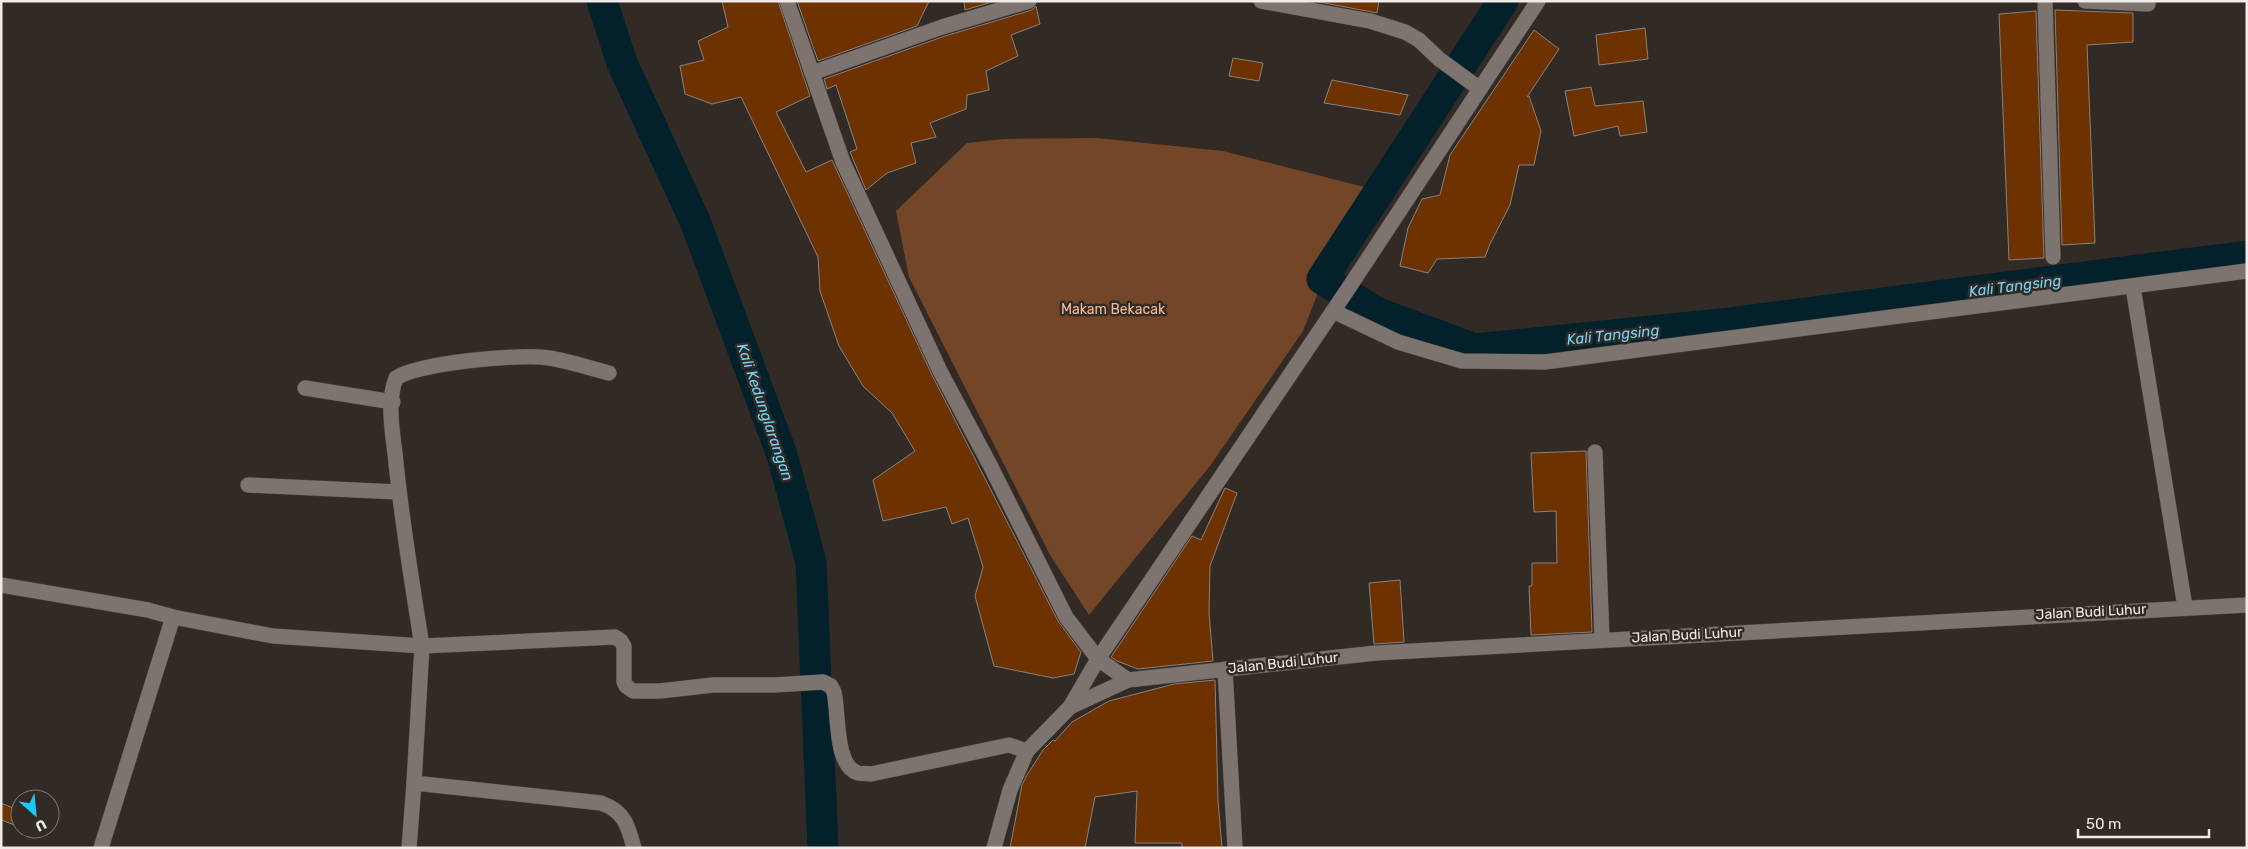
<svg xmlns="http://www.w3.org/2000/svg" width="2248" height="849" font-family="Rubik,sans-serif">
<rect width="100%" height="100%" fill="#312a25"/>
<path fill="#744628" d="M 1097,138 L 1223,151 L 1380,191 L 1325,275 L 1303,331 L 1210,466 L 1089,615 L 1050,555 L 909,277 L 896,211 L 967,143 L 1004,139 Z"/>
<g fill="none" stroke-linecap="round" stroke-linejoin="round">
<g stroke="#03212b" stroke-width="31">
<path d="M 602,1 L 622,63 L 695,221 L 782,455 L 811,562 L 823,848"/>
<path d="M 1503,1 L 1322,279 L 1378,313 L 1475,349 L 1720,324 L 2247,256"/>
</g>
</g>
<g fill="#6e3200" stroke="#8a817c">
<path d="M 722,1 L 778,1 L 810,96 L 776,112 L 806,172 L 832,160 L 932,375 L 1058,621 L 1081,652 L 1074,674 L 1053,678 L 994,666 L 975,596 L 983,567 L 968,518 L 952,524 L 946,507 L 883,521 L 873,480 L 915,451 L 892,413 L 863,386 L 839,346 L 820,291 L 818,257 L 741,97 L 712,104 L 685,94 L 680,66 L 704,60 L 698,41 L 728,27 Z"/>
<path d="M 797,1 L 929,1 L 917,26 L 818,61 Z"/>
<path d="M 964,1 L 995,1 L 965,10 Z"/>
<path d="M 1314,1 L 1379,1 L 1377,13 Z"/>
<path d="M 1036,6 L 1040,24 L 1011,35 L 1018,56 L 986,71 L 989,90 L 967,95 L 966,109 L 930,123 L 936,137 L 911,143 L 916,163 L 887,173 L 866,190 L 850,152 L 857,149 L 836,85 L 827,89 L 824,79 L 945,36 L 1032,10 Z"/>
<path d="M 2055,10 L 2133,13 L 2133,42 L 2087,45 L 2095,243 L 2062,245 Z"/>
<path d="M 2036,11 L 2044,258 L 2009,260 L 1999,14 Z"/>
<path d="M 1645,28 L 1648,59 L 1599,65 L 1596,35 Z"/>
<path d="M 1534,30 L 1559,49 L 1527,97 L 1529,96 L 1541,131 L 1534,165 L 1519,165 L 1510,205 L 1490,244 L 1485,257 L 1437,259 L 1428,273 L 1400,266 L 1408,228 L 1422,199 L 1440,195 L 1450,155 Z"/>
<path d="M 1233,58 L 1263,63 L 1259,81 L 1229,76 Z"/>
<path d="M 1332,80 L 1408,95 L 1400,115 L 1324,103 Z"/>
<path d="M 1591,87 L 1595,106 L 1643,101 L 1647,132 L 1620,136 L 1618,126 L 1574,136 L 1565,91 Z"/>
<path d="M 1586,451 L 1592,632 L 1531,635 L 1529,586 L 1532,586 L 1532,563 L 1557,563 L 1556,511 L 1534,512 L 1531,453 Z"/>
<path d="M 1225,488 L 1237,493 L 1210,566 L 1209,613 L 1213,661 L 1138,669 L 1117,661 L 1111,657 L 1192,536 L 1201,540 Z"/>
<path d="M 1400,580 L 1404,642 L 1374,644 L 1369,583 Z"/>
<path d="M 1215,680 L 1218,800 L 1222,848 L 1182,848 L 1182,843 L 1135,843 L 1137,791 L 1095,797 L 1085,848 L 1010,848 L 1022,785 L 1027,775 L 1043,750 L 1053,740 L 1055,741 L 1072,722 L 1109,701 L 1174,684 Z"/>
<path d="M 1,803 L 20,811 L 20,827 L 1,820 Z"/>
</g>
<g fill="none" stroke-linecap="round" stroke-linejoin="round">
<defs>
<g id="minor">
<path d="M 787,1 L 843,162 L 940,371 L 991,467 L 1066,617 L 1098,659 L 1128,680"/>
<path d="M 1261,1 L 1370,21 L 1405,32 L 1419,40 L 1439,59 L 1480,89"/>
<path d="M 2045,1 L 2053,257"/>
<path d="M 2085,1 L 2148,4 L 2148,1"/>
<path d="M 812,73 L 942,27 L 1029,1"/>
<path d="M 2133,287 L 2185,607"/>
<path d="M 1333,311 L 1398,342 L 1462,361 L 1545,362 L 2247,271"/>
<path d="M 609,373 C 589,368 569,361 549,358 C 521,353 419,363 396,378 C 387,400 392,430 395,453 C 401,518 412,582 422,646 L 615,637 L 621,641 L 624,646 L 624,682 L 626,686 L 633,691 L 660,691 L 713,685 L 774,685 L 823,682 L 831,686 L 834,692 C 839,711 834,766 858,773 C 862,774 867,773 871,774 L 1009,745 L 1027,751"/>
<path d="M 305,388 L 393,402"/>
<path d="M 1595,452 L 1602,639"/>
<path d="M 248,485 L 398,492"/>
<path d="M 1,585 L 148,610 L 173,617 L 273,636 L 422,646 L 414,783 L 601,803 C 624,811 628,825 634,848"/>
<path d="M 1225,669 L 1235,848"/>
<path d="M 1070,707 L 1128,680 L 1376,653 L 2247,605"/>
<path d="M 101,848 L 173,617"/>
<path d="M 409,848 L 414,783"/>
<path d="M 994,848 L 1010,790 L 1027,751 L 1070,707 L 1098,659 L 1348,289 L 1538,1"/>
</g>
</defs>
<use href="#minor" stroke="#4d4642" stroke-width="16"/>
<use href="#minor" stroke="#7d746f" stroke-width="15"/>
</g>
<g text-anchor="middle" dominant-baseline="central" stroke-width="5" stroke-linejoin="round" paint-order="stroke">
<g font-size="14" fill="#f4bc9b" stroke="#312a25">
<text x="1113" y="309">Makam Bekacak</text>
</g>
<g font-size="14" fill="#f0ebe8" stroke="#312a25">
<text transform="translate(2091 612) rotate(-3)">Jalan Budi Luhur</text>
<text transform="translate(1687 635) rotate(-3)">Jalan Budi Luhur</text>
<text transform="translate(1283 663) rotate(-6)">Jalan Budi Luhur</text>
</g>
<g font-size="15" font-style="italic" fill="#73d4f8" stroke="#312a25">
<text transform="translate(2015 286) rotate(-7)">Kali Tangsing</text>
<text transform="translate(1613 335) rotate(-6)">Kali Tangsing</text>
<text transform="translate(765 412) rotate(71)">Kali Kedunglarangan</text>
</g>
</g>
<rect width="2248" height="849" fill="none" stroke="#f0ebe8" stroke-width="5"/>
<g transform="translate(35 814) rotate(153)"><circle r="24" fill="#312a25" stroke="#7d7773"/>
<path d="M0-4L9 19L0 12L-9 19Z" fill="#1acafc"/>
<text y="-8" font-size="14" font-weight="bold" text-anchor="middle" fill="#f0ebe8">U</text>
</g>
<path d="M2078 829v8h131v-8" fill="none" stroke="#f0ebe8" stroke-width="2.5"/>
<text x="2086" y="829" font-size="15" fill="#f0ebe8" stroke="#312a25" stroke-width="4" paint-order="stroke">50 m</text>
</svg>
